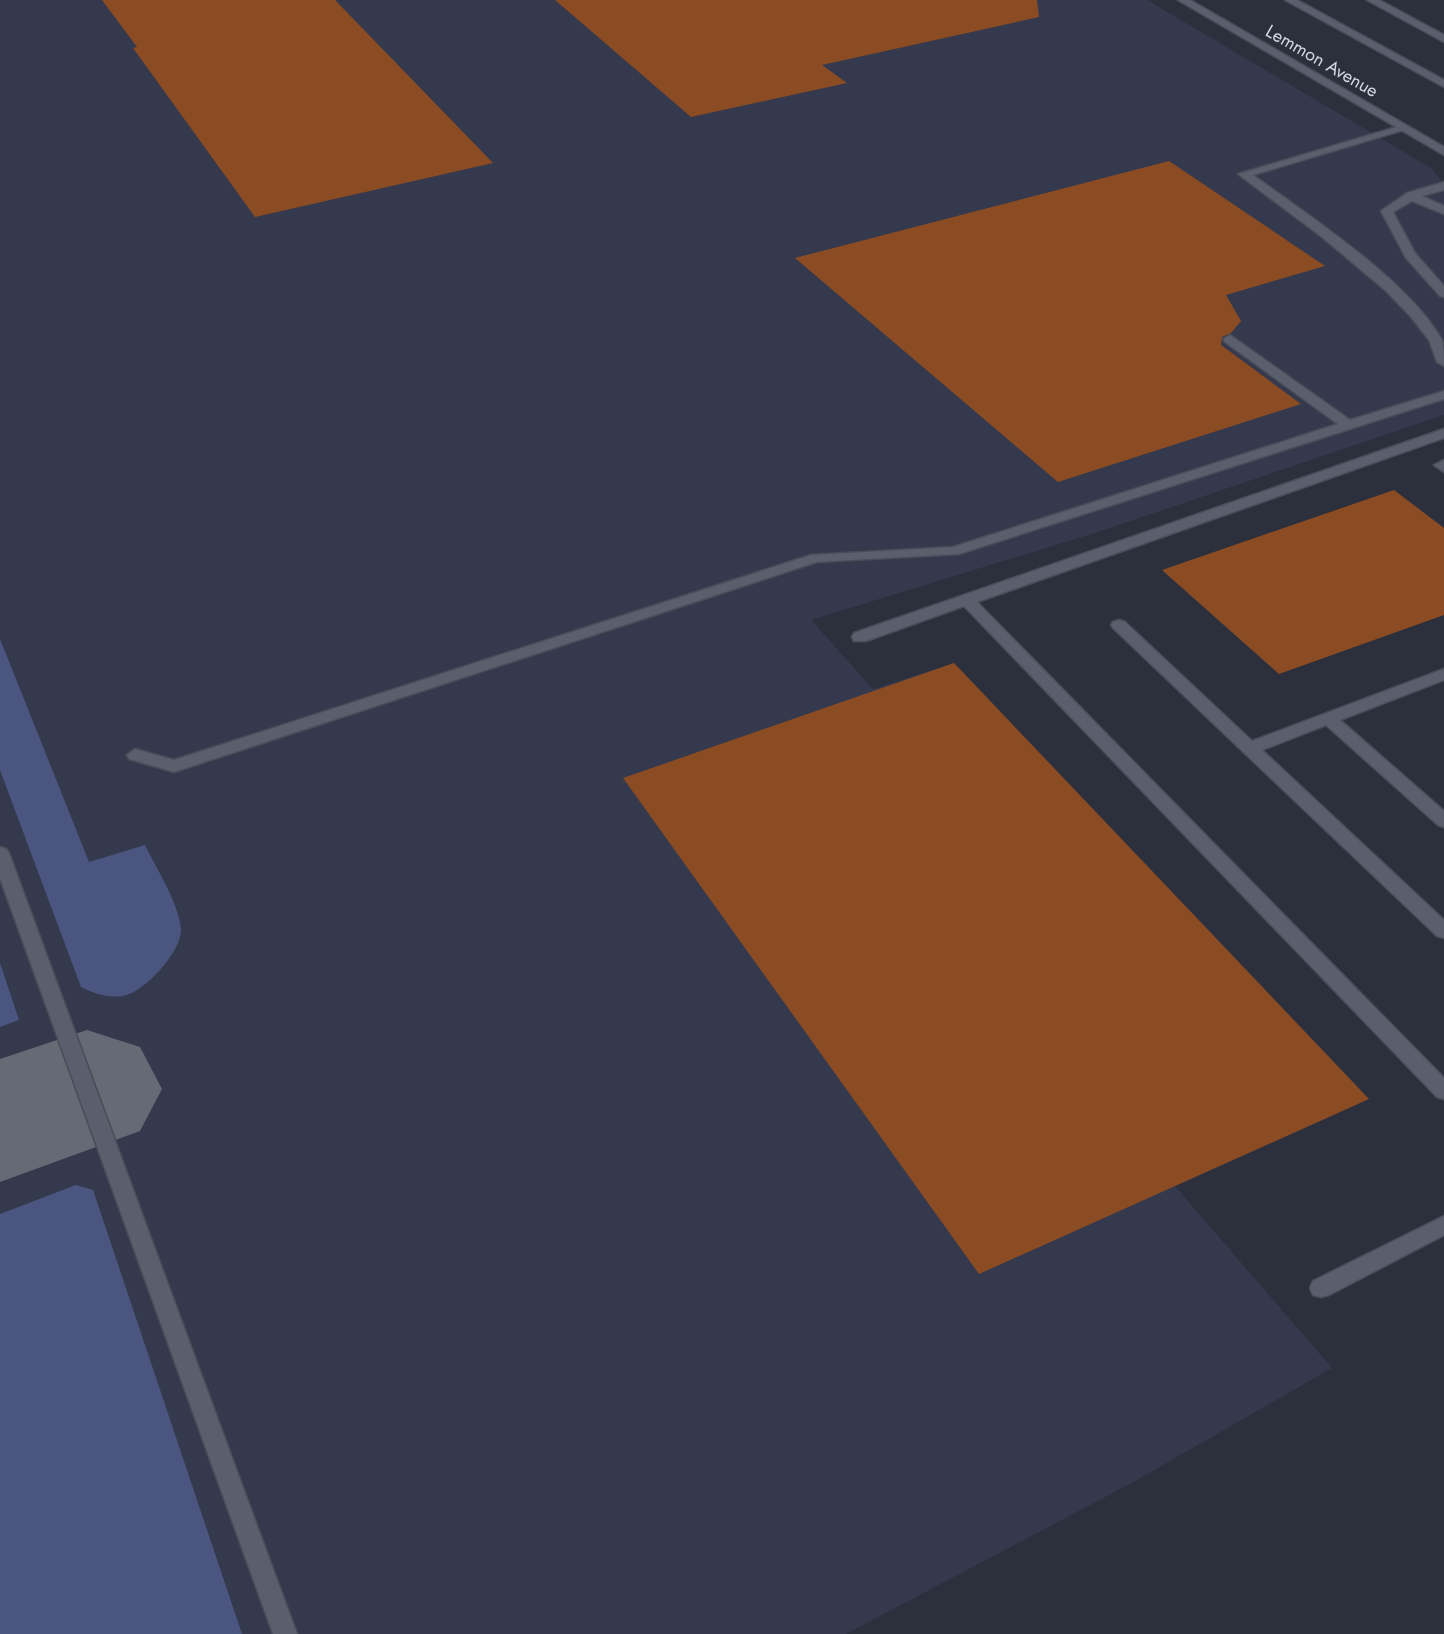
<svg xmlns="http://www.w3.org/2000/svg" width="1444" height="1634" font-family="Jost,sans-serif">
<rect width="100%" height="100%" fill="#2c303d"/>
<path fill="#34394d" d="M 0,0 L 1147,0 L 1431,168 L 1444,184 L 1444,415 L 1095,533 L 811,620 L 873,689 L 954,663 L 1369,1099 L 1175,1186 L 1332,1368 L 1128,1485 L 846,1634 L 0,1634 Z"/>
<g fill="#4a567f">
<path d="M 0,639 L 89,862 L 145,845 C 156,868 180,905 181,930 C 181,952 145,992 123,996 C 107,998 95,994 81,987 L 0,770 Z"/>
<path d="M 0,963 L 19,1020 L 0,1027 Z"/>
<path d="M 76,1185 L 93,1190 L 242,1634 L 0,1634 L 0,1214 Z"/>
</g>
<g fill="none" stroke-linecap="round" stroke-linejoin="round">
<path fill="#666a75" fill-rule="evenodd" d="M 87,1030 L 140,1047 L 162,1089 L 140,1131 L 0,1182 L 0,1059 Z"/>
</g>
<g fill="#8c4c23">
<path d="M 102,0 L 335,0 L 493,163 L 255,217 L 133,48 L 137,47 Z"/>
<path d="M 555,0 L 1037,0 L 1039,17 L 822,65 L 847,83 L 691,117 Z"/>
<path d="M 1169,161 L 1325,266 L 1226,295 L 1241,321 L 1231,333 L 1222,337 L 1221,345 L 1301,404 L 1058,482 L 795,258 Z"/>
<path d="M 1394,490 L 1444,528 L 1444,615 L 1279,674 L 1162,570 Z"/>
<path d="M 954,663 L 1369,1099 L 979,1274 L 623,778 Z"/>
</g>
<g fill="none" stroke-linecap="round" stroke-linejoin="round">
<defs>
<g id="lane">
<path d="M 1400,126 L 1410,128 L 1253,175 C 1307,214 1410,282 1442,340 C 1444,347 1444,358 1444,366 L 1437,362 L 1429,340 L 1411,317 L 1385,290 L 1322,237 L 1238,174 Z"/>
<path d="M 1444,182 L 1444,190 L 1422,196 L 1444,206 L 1444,214 L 1412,201 L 1393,212 L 1415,253 L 1444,286 L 1444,297 L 1440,296 L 1406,258 L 1381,211 L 1407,193 Z"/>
<path d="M 1230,335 L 1350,420 L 1444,391 L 1444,399 L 959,554 L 817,562 L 174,772 L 129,759 L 127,755 L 135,749 L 174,760 L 811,555 L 953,547 L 1338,424 L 1225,342 L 1223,339 Z"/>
<path d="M 1444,429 L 1444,438 L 977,602 L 1444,1078 L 1444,1099 L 1437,1097 L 964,606 L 866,641 L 854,641 L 852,637 L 854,633 Z"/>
<path d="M 1444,460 L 1444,472 L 1434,465 Z"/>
<path d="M 1119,620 L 1125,622 L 1252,741 L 1444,669 L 1444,680 L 1340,720 L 1444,811 L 1444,827 L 1438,825 L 1326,725 L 1262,750 L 1444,920 L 1444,938 L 1437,936 L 1113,628 L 1111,625 L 1113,622 Z"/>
<path d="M 0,847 L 6,849 L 9,853 L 297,1634 L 273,1634 L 0,878 Z"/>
<path d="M 1444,1216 L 1444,1235 L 1329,1295 L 1321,1297 L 1313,1295 L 1310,1288 L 1313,1281 Z"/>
</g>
<path id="street" d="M 1178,0 L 1190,0 L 1444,147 L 1444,155 Z"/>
<g id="secondary">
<path d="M 1285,0 L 1297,0 L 1444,80 L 1444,87 Z"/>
<path d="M 1367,0 L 1379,0 L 1444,35 L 1444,42 Z"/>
</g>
</defs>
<use href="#lane" stroke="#494d58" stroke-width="3"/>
<use href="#street" stroke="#494d58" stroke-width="3"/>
<use href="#secondary" stroke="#494d58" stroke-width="3"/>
<use href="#lane" fill="#5a5f6e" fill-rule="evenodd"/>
<use href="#street" fill="#5a5f6e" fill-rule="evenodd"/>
<use href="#secondary" fill="#5a5f6e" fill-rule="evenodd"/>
</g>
<g text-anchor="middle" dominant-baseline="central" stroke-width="5" stroke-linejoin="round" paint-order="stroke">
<g font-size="18" fill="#d3d6df" stroke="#2c303d">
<text transform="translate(1322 61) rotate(30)">Lemmon Avenue</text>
</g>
</g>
</svg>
